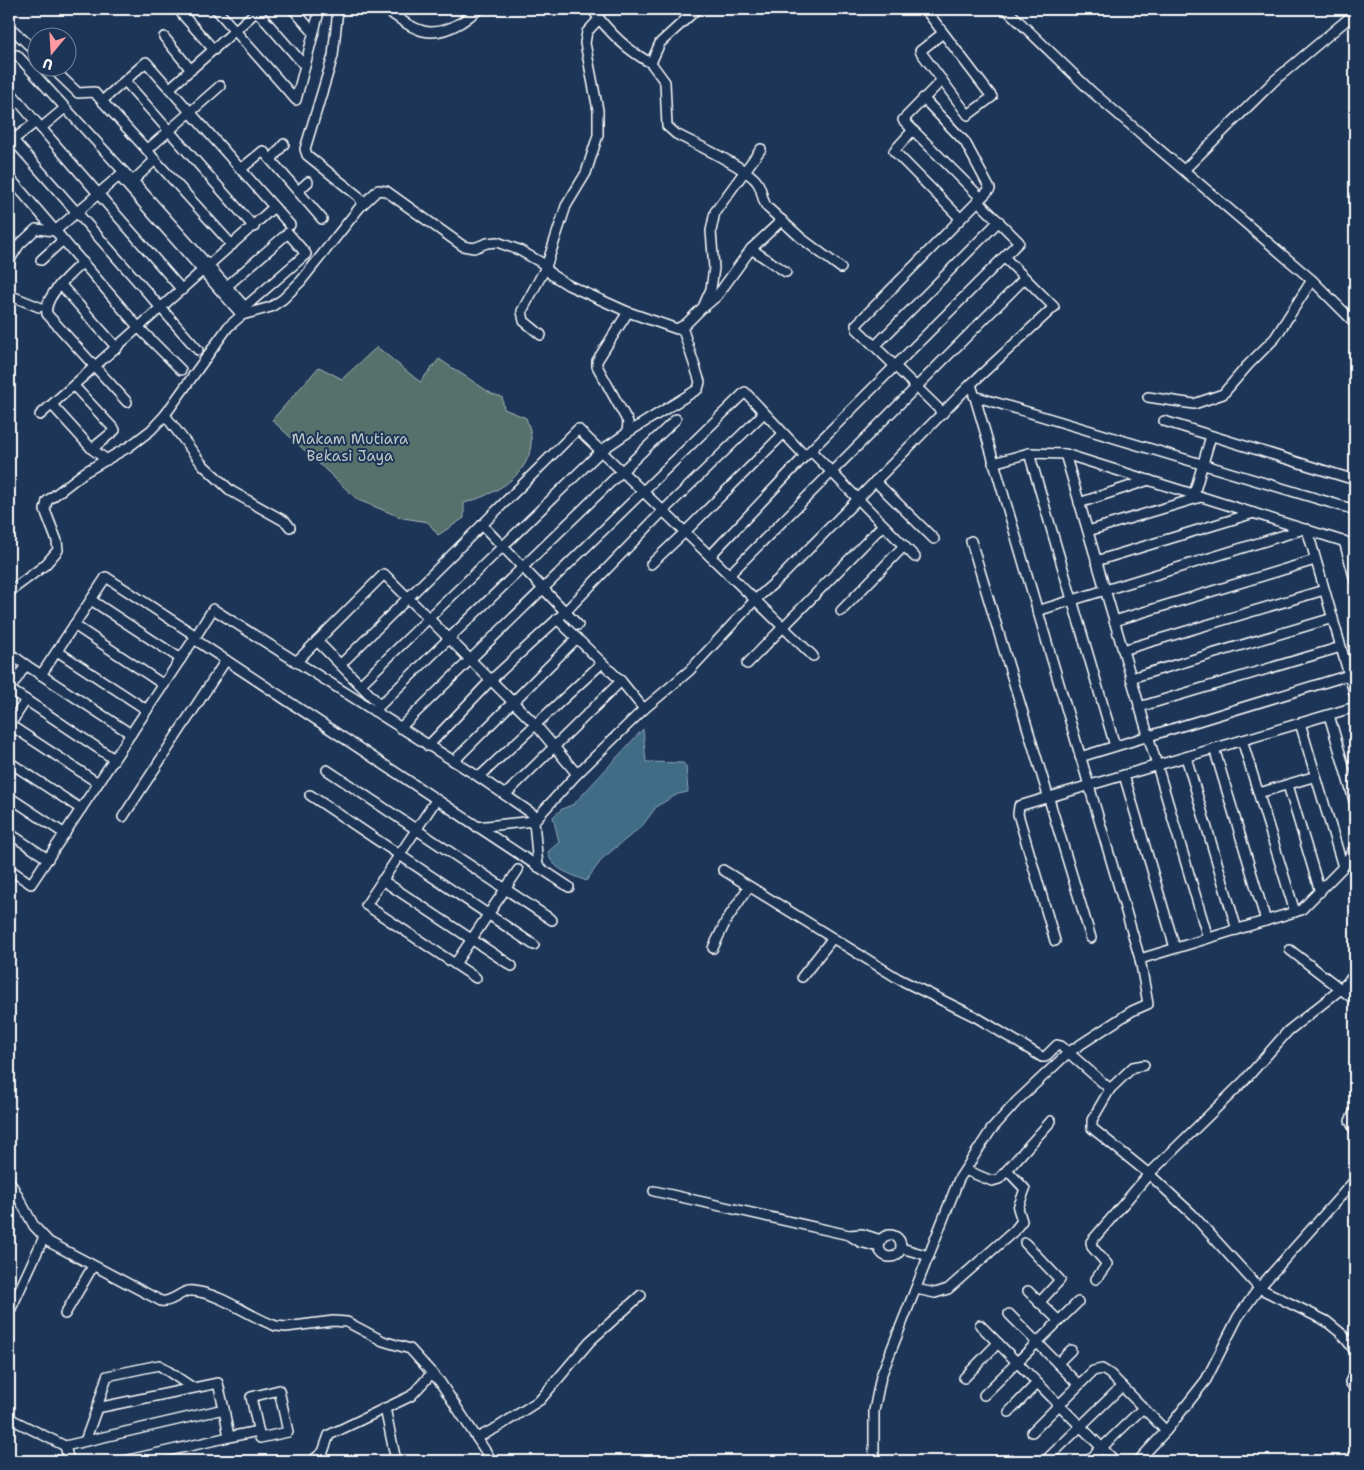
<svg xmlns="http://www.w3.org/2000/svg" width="1364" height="1470" font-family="'Shantell Sans',sans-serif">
<rect width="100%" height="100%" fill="#1d3557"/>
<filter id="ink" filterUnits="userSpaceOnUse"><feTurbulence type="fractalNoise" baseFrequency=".02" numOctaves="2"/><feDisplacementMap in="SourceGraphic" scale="10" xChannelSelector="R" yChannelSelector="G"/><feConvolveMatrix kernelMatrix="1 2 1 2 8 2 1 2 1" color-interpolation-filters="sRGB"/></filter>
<g filter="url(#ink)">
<path fill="#566f6c" stroke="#aab7b6" d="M 377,347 L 420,382 L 439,359 L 492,394 L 502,397 L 504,409 L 526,418 C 528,424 531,431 531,437 C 534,474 494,495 464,503 L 464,518 L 438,535 L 428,522 L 403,518 L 358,500 L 272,420 L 319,367 L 342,379 Z"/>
<path fill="#406c85" stroke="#8ca7b6" d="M 643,729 L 646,762 L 683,763 L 686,766 L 688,792 L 678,794 L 657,806 L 642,826 L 603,858 L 586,881 C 572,874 551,870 548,852 L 559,842 L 553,817 L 562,809 L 574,804 Z"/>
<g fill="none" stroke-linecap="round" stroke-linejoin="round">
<defs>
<g id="minor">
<path d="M 216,9 L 296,100 L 318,16"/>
<path d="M 255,9 L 305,66"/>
<path d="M 293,9 L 313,32"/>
<path d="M 385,9 C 413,28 427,42 460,23 C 467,19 473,13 480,9"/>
<path d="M 592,9 C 607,30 628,51 651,63"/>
<path d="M 697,9 L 660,43 L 651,63 L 665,82 L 667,126 L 676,134 C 693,143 748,168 757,182 C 763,190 761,199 767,207 L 801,238 L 841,268"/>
<path d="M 925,9 L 992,97 L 968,115 L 920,51 L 943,33"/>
<path d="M 1006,9 L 1091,91 L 1312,280 L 1355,323"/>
<path d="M 182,14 L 214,50"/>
<path d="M 9,26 L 38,54"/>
<path d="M 164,37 L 191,70"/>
<path d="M 17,55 L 124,172"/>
<path d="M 52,68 L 78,93 L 94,92 L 102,101"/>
<path d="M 942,80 L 903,120 L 981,198"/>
<path d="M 125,81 L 254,227"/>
<path d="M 170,88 L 257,11"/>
<path d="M 9,90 L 41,128"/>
<path d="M 923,98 L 965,142 L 990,189 L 856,325 L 857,329 L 943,413"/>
<path d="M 65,108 L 41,128 L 182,290"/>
<path d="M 913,130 L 894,151 L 960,218"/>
<path d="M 10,135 L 13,140 L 36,122"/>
<path d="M 9,141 L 13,140 L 198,350"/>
<path d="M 147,150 L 102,101 L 146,62 L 290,225"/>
<path d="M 155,160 L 232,245"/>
<path d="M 271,160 L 284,144"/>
<path d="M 241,169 L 263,151 L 322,219"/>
<path d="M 1184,170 L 1275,80 L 1355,13"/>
<path d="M 119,176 L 124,172 L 133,181 L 155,160 L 147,150 L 220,86"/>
<path d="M 9,177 L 139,328 L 181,370"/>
<path d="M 133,181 L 245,307 L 306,254 L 288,233 L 226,287"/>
<path d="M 298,191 L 308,182"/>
<path d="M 360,207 L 378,190 L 386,191 L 463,246 L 474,248 L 487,243 L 497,242 L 519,250 L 542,263 L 552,275 L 568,285 L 628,312 L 677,329 L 686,324 L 703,307 L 711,289 L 714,268 L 711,231 L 715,212 L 761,149"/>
<path d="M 751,249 L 786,272"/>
<path d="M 41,260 L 63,240"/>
<path d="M 9,261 L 19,245 L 36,229 L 55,231 L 119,176 L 242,315"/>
<path d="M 83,262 C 71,273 43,297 47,314 L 127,402"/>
<path d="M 60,284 L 117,348"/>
<path d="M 9,295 L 39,307"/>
<path d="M 704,307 L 717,296 L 751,249 L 782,220"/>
<path d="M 541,335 L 524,321 L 522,311 L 546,267 L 566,206 L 586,173 L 598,135 L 598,110 L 585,43 L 587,32 L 599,19"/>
<path d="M 876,345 L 999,221"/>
<path d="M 74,386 L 115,430 L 92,449"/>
<path d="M 974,396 L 1355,510"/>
<path d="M 1148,397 L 1194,404 L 1223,394 L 1248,365 L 1275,338 L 1312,280"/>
<path d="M 52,405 L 92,449 L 107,460"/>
<path d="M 40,415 L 274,207"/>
<path d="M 165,415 L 202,464 L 231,491 L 286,522 L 290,527"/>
<path d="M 1164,421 L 1355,480"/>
<path d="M 627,433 L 698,389 L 700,382 L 682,327"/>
<path d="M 783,434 L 685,532 L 813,656"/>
<path d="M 811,451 L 915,557"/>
<path d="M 1029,453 L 1115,746"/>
<path d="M 1065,454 L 1208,938"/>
<path d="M 993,463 L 1029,453 L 1065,454 L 1355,545"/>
<path d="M 875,481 L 934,539"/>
<path d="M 1194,494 L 1211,436"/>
<path d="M 1079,503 L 1149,480"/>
<path d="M 1307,529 L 1355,696"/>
<path d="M 1088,531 L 1201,497"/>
<path d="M 971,541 L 1091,938"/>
<path d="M 1344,541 L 1355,580"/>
<path d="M 710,556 L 805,456 L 1019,242 L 978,201"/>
<path d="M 1096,561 L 1254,513"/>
<path d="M 729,575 L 1025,278"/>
<path d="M 9,592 L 45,565 L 58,550 L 57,541 L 45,510 L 47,501 L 85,472 L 130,446 L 151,430 L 165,415 L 228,327 L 242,315 L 271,307 L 283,299 L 301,281 L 360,207 L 362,202 L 358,196 L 307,155 L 305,149 L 333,56 L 338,9"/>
<path d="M 91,600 L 181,659"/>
<path d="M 841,611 L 904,546"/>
<path d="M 1037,611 L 1304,529"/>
<path d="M 557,619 L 621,681 L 644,709"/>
<path d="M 1114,621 L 1315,560"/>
<path d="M 74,625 L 164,685"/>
<path d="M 578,625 L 482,525 L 578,429 L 685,532 L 651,564"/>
<path d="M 194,639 L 213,609 L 479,777 L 537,817"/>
<path d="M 1123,650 L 1324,590"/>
<path d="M 57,651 L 147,710"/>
<path d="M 9,653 L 26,665"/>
<path d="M 296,662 L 317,641"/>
<path d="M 341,664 L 482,525"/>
<path d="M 747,664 L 883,525"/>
<path d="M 41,675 L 106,577 L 196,636"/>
<path d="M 1131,678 L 1333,618"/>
<path d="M 361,684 L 602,450 L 627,433 L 628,422 L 597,366 L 597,361 L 628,312"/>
<path d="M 9,689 L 26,700"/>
<path d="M 10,689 L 26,665 L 131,734"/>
<path d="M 380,705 L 317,641 L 384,574 L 535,724 L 577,774"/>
<path d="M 1139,707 L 1341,647"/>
<path d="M 374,711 L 676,419"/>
<path d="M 1329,715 L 1355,804"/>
<path d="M 1300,723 L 1343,867"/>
<path d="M 10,725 L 98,783"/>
<path d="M 9,726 L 26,700 L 114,759"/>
<path d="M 400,728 L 745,392 L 805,456"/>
<path d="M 1242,740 L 1295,912"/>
<path d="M 428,746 L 490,681 L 565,612 L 663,511 L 764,413"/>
<path d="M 1214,748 L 1266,921"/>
<path d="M 1080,757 L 1349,675"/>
<path d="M 1186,757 L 1237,930"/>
<path d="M 454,761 L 577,638"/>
<path d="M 9,762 L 81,809"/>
<path d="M 327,770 L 552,920"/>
<path d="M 1124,775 L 1175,948"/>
<path d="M 479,777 L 602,663"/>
<path d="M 1288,785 L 1320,892"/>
<path d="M 1259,793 L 1316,776"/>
<path d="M 310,795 L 534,945"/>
<path d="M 505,795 L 621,681"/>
<path d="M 9,797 L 65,834"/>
<path d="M 436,800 L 366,905 L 476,978"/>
<path d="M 123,817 L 226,660"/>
<path d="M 534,821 L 577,774 L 644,709 L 689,671 L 755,600 L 782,576 L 971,384 L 1054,307 L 1004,257"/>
<path d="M 477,827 L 534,821 L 538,867"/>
<path d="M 9,833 L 48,859"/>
<path d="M 9,869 L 31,884 L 194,639 L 569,887"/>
<path d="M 723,870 L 899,979 L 976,1017 L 1042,1057 L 1045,1057 L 1057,1045 L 1061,1046 L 1110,1089 L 1092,1120 L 1092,1128 L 1149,1174 L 1192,1214 L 1259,1288 L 1326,1321 L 1342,1334 L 1355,1351"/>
<path d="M 382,880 L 512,966"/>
<path d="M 1055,941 L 1018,814 L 1019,806 L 1355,707"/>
<path d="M 713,948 L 726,921 L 748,888"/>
<path d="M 1290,950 L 1355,1000"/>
<path d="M 1140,959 L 1301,910 L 1343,867 L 1355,847"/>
<path d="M 455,964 L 518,870"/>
<path d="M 802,977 L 832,939"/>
<path d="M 1110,1089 L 1133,1067 L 1144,1065"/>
<path d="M 1355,1111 L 1350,1121 L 1355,1130"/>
<path d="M 965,1170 L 992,1181 L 999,1179 L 1051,1121"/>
<path d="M 9,1180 L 34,1226 L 49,1242 L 161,1301 C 173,1303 182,1289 193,1291 C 223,1294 249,1317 276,1326 L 286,1327 L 333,1321 L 347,1322 L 383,1341 L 410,1349 L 440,1382 L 492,1461"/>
<path d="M 654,1191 L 849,1235 L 862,1234 L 881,1240"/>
<path d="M 849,1235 L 860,1242 L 879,1247"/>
<circle cx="890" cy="1246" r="11"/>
<path d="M 1025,1243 L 1060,1280 L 1039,1303"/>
<path d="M 901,1248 L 929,1256"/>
<path d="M 1096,1279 L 1107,1264 L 1092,1247 L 1091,1242 L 1149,1174 L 1245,1080 L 1288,1031 L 1341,989 L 1355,974"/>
<path d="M 916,1289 L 935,1293 L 948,1289 L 1014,1231 L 1022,1221 L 1018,1208 L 1025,1189 L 1007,1170"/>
<path d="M 1028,1291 L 1059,1321"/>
<path d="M 9,1313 L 44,1237"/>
<path d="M 65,1314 L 93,1266"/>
<path d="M 1009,1314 L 1079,1385"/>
<path d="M 980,1325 L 1115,1461"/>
<path d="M 1058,1363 L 1071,1350"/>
<path d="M 1355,1372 L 1350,1382 L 1355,1389"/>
<path d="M 964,1378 L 998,1343"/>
<path d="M 193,1388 L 159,1365 L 107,1376 L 97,1408 L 218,1383 L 224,1409"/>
<path d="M 279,1390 L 288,1432 L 260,1438 L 251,1397 Z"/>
<path d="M 984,1395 L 1078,1302"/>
<path d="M 385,1408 L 396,1461"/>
<path d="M 1009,1412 L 1037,1383"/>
<path d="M 9,1422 L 13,1420 L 65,1446"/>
<path d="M 1166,1431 L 1206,1380 L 1238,1317 L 1259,1288 L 1355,1180"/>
<path d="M 1032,1432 L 1093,1371 L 1102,1369 L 1110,1374 L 1166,1431 L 1138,1461"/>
<path d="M 477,1438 L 498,1427 L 540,1400 L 590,1341 L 641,1295"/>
<path d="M 85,1441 L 97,1408"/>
<path d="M 69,1461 L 65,1446 L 224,1409 L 229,1437 L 258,1431"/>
<path d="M 124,1461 L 229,1437"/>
<path d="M 312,1461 L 323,1452 L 329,1435 L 411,1396 L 432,1373"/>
<path d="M 874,1461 L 874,1411 L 881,1376 L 959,1179 L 991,1130 L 1017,1101 L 1069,1052 L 1132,1011 L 1148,1004 L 1140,959 L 971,384"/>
<path d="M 1045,1461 L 1122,1386"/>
<path d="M 1088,1461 L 1143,1408"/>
</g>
</defs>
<use href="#minor" stroke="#fff" stroke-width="12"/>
<use href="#minor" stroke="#1d3557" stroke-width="9"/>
</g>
</g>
<g text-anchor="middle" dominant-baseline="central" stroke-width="4" stroke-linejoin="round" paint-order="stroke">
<g font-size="15" fill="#bbc5c4" stroke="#1d3557">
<text x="350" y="439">Makam Mutiara<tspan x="350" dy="17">Bekasi Jaya</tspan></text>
</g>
</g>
<rect width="1364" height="1470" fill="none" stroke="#1d3557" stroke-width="30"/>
<rect x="15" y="15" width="1334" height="1440" fill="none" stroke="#fff" stroke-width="2" filter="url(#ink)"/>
<g transform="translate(52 52) rotate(198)"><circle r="24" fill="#1d3557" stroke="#77869a"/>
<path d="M0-4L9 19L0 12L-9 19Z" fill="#ff9aa2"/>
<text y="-8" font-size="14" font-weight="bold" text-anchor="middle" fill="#ffffff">U</text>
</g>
</svg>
